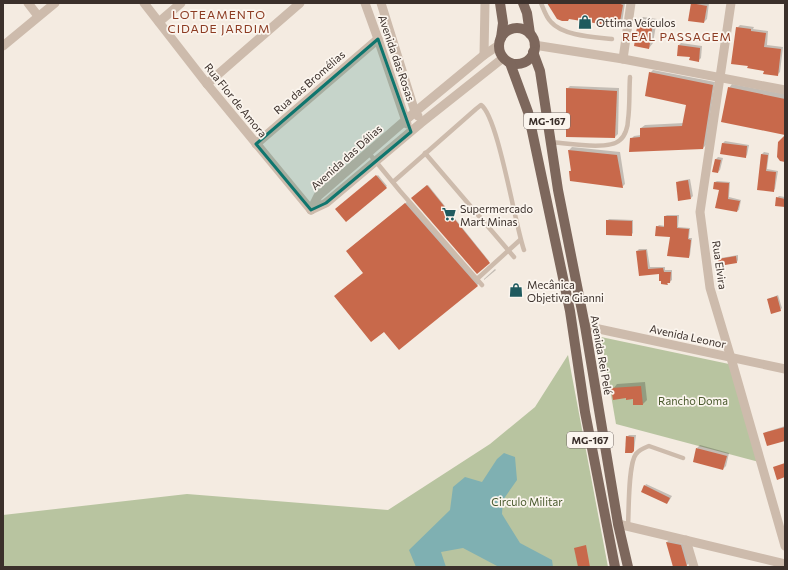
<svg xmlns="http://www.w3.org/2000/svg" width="788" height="570" font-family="Commissioner,sans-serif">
<rect width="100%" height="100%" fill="#f4ebe1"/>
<g fill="#b8c4a0">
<path d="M 601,337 L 729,364 L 759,462 L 616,424 Z"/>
<path d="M 568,355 L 608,567 L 3,567 L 3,515 L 187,494 L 388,510 L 490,444 L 535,407 Z"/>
</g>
<path fill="#7fb0b2" d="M 504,453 L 515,457 L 517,480 L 503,500 L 502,514 L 520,543 L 552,560 L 553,567 L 499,567 L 463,548 L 441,552 L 446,567 L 416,567 L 409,550 L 450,510 L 453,487 L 465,477 L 482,482 L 497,459 Z"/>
<g fill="#0003">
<path d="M 548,3 L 625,3 L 622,23 L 619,26 Z"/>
<path d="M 692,3 L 709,3 L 707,19 L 704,22 Z"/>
<path d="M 643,17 L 657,19 L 653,43 L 649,48 L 635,45 L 638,21 Z"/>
<path d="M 740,25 L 754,27 L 753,29 L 768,31 L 767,45 L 783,47 L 780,72 L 777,75 L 749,65 L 737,28 Z"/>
<path d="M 681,43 L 702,46 L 701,58 L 698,61 L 691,56 L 679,45 Z"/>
<path d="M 653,70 L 715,82 L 706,145 L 703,148 L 631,139 L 634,136 L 641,135 L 641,128 L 645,125 L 684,123 L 688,104 L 650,73 Z"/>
<path d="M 732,84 L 785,94 L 785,134 L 729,88 Z"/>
<path d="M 570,86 L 619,88 L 618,134 L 615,137 L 567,89 Z"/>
<path d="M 725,141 L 749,145 L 747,155 L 745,157 L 721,153 L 723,143 Z"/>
<path d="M 572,147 L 620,152 L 625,184 L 622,187 L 570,171 L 572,170 L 569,150 Z"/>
<path d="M 764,152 L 769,153 L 767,169 L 778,171 L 775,189 L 773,191 L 758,189 L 762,154 Z"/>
<path d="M 718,157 L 723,158 L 720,170 L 718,172 L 716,159 Z"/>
<path d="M 378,175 L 387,186 L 346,220 L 336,209 Z"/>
<path d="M 690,179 L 693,196 L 691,198 L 677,183 L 679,181 Z"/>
<path d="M 717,181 L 730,182 L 729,197 L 741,200 L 739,210 L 737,211 L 716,207 L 721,189 L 715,182 Z"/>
<path d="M 428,185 L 489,261 L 477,272 L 412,198 Z"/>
<path d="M 779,196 L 785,197 L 785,206 L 777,198 Z"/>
<path d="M 408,201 L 480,283 L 477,285 L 364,272 L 349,249 Z"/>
<path d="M 667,215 L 679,215 L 678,227 L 690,228 L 689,238 L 692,238 L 690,255 L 689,257 L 671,236 L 657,227 L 659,225 L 665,226 L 665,216 Z"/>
<path d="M 609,219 L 633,220 L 633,233 L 631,235 L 607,221 Z"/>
<path d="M 639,249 L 647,249 L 650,267 L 665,267 L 665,270 L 672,270 L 672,280 L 667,284 L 660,272 L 640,275 L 637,251 Z"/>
<path d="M 738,255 L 738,260 L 737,262 L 719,260 L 721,258 Z"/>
<path d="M 495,269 L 496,270 L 484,280 L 484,279 Z"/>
<path d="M 778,295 L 782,308 L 780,310 L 768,299 Z"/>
<path d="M 645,382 L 647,400 L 643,404 L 633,398 L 627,397 L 613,389 L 617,384 Z"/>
<path d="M 785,426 L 785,440 L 764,434 L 766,432 Z"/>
<path d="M 629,435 L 636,435 L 634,450 L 627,437 Z"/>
<path d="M 700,445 L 729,453 L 726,466 L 723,469 L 697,448 Z"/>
<path d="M 646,484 L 672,496 L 669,501 L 667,503 L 645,486 Z"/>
<path d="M 669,540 L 683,544 L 689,563 L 687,565 L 674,567 L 667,542 Z"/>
</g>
<g fill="#c8694b">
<path d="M 547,3 L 618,3 L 623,5 L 619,27 L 569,19 L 568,21 L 562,21 L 557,19 Z"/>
<path d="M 691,3 L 707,6 L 704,23 L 688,21 Z"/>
<path d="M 638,21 L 653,23 L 649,49 L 634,46 Z"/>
<path d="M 736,27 L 751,29 L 751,31 L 766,33 L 764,47 L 781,49 L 778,76 L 763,74 L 764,71 L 747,68 L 748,66 L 731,64 Z"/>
<path d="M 678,45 L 700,48 L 699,62 L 689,60 L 690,57 L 677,56 Z"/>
<path d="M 649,72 L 713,85 L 703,149 L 629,152 L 630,138 L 640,137 L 640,128 L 682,126 L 686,105 L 645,96 Z"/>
<path d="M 728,87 L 785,99 L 785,162 L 780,161 L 777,157 L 778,142 L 785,135 L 721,122 Z"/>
<path d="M 566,88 L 617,91 L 615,138 L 566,137 Z"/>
<path d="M 722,143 L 747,146 L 746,158 L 720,154 Z"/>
<path d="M 568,150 L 617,155 L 623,188 L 570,181 L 569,171 L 571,171 Z"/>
<path d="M 761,154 L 768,155 L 766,171 L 776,172 L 774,192 L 757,190 Z"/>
<path d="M 715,159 L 721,160 L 718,173 L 712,172 Z"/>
<path d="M 376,175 L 387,188 L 346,222 L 335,209 Z"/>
<path d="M 688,180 L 691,199 L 678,201 L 676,182 Z"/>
<path d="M 714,182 L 729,183 L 728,199 L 740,201 L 737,212 L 715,208 L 719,190 L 713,189 Z"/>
<path d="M 427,185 L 490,263 L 477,274 L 411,198 Z"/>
<path d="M 776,197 L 785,199 L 785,207 L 775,206 Z"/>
<path d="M 405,203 L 478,286 L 399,350 L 384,332 L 371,342 L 334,296 L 363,273 L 346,251 Z"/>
<path d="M 664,216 L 677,216 L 677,228 L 689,229 L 688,239 L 691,240 L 689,258 L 667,256 L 670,237 L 655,236 L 656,226 L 664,227 Z"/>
<path d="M 606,220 L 632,221 L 632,236 L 606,235 Z"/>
<path d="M 646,250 L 648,269 L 663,268 L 664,272 L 671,272 L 670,283 L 667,283 L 668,285 L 661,284 L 661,281 L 659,281 L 659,274 L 639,276 L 636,251 Z"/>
<path d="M 736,256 L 737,263 L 719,266 L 718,259 Z"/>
<path d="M 777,296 L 781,311 L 771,314 L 767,299 Z"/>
<path d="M 641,386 L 643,405 L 633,405 L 633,399 L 626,400 L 626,398 L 613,400 L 611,388 Z"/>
<path d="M 785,427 L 785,441 L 767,446 L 763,433 Z"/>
<path d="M 626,436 L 634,437 L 634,451 L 632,453 L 625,453 Z"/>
<path d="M 696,448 L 727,456 L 723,470 L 693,462 Z"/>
<path d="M 785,463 L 785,477 L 777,480 L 773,467 Z"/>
<path d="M 644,485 L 670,498 L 667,504 L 641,492 Z"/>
<path d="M 666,542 L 681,545 L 687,566 L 673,567 Z"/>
<path d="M 586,545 L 590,567 L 578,567 L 574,548 Z"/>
</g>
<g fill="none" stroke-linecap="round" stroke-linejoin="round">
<g stroke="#cdbbac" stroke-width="4.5">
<path d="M 541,3 C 544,10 546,17 551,22 C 563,36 595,37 612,39"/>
<path d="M 550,142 C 566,143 609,151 620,140 C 625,136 628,127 628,120 C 630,106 629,91 630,77"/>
<path d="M 368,152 L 400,191 L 482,285"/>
<path d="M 425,153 L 514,257"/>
<path d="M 393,182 L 476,109 L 481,105 C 498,116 515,225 524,250"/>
<path d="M 477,279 L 520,240"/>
<path d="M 628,526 C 629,510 628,464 636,454 C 640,449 644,448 649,446 L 683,458"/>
</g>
<g stroke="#cdbbac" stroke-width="9">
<path d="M 28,3 L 38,16"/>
<path d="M 144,3 L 207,84 L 311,210"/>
<path d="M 365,3 L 378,39 L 407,124"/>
<path d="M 381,3 L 415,112 L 418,116"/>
<path d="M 731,3 L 700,212 L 710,288 L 731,358 L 785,546"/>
<path d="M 159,22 L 181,3"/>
<path d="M 534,45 L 623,59 L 785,90"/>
<path d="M 3,46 L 55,3"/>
<path d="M 484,55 L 485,3"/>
<path d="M 623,59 L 631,3"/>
<path d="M 207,84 L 300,3"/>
<path d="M 256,144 L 378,39"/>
<path d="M 311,210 L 318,196 L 415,112 L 484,55 L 499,45"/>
<path d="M 311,210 L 326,203 L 421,123 L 503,58"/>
<path d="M 585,326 L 785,369"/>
<path d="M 618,524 L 785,564"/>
<path d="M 686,540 L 694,567"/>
</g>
<g stroke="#7d675c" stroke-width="10">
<path d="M 500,3 L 503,23 L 501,38"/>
<path d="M 523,3 L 527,13 L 530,34"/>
<circle cx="517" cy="46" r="18"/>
<path d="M 533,52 L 540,71 L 558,190 L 585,326 L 618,524 L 628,567"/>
<path d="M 510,63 L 528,112 L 570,311 L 585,412 L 615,567"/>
</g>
</g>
<path fill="#0f766e" fill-opacity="0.2" stroke="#0f766e" stroke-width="3" stroke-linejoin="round" d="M 378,39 L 411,132 L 326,203 L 311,210 L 256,144 Z"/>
<defs>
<symbol id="shop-bare" viewBox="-9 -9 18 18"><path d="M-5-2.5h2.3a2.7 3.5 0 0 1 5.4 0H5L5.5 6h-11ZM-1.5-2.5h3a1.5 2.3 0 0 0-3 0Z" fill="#1f5a5e" stroke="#fbf5ee" stroke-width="2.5" paint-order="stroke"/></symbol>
<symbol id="supermarket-bare" viewBox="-9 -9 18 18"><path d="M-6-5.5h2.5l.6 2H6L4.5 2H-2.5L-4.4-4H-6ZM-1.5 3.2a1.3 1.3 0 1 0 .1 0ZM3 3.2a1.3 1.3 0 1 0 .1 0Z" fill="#1f5a5e" stroke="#fbf5ee" stroke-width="2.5" paint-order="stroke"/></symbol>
</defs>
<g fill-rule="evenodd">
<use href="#shop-bare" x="575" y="12" width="20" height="20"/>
<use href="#supermarket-bare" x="439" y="204" width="20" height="20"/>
<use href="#shop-bare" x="506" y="280" width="20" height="20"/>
</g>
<g text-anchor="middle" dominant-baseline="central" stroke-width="3.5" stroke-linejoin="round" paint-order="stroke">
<g fill="#fbf5ee" stroke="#756b66" stroke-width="1">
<rect x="524" y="113" width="46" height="16" rx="3"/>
<rect x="567" y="432" width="46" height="16" rx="3"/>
</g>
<g font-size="10" font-weight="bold" fill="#3b302b">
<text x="547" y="121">MG-167</text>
<text x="590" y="440">MG-167</text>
</g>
<g font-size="11" fill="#3b302b" stroke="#fbf5ee" text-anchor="start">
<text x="596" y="22">Ottima Veículos</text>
<text x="460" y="208">Supermercado<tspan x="460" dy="13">Mart Minas</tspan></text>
<text x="527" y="284">Mecânica<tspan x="527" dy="13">Objetiva Gianni</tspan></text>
</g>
<g font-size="11" fill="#3b302b" stroke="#fbf5ee">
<text transform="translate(397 58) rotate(71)">Avenida das Rosas</text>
<text transform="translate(309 82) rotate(-41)">Rua das Bromélias</text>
<text transform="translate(236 100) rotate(51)">Rua Flor de Amora</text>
<text transform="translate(346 157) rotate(-42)">Avenida das Dálias</text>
<text transform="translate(720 265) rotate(82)">Rua Elvira</text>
<text transform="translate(688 336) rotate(12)">Avenida Leonor</text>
<text transform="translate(602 355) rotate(80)">Avenida Rei Pelé</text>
</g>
<g font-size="11" fill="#4a5a2e" stroke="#fbf5ee">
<text x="693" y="400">Rancho Doma</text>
<text x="527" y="501">Circulo Militar</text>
</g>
<g font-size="12" letter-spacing="1" fill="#8c3b22" stroke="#fbf5ee">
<text x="219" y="14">LOTEAMENTO<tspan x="219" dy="14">CIDADE JARDIM</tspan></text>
<text x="677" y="36">REAL PASSAGEM</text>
</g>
</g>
<rect width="788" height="570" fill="none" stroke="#3b302b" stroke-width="8"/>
</svg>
